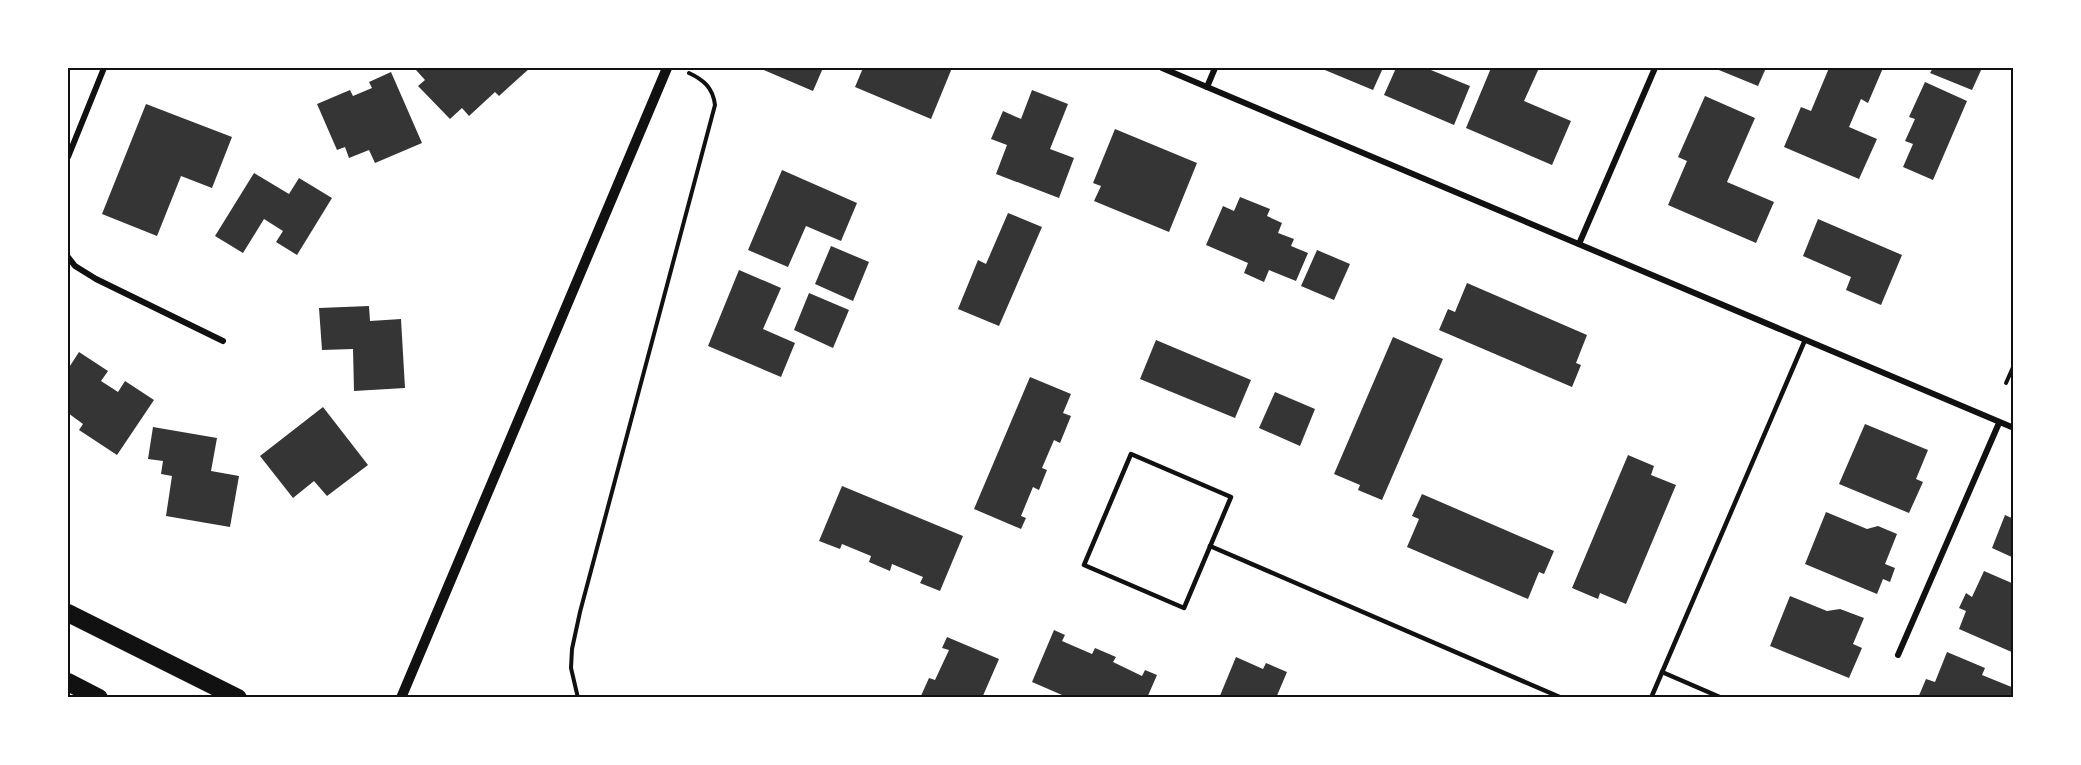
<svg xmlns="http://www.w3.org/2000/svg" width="2081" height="765" font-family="Karla,sans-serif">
<rect width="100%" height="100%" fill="#fff"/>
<g fill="#353535">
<path d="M 420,68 L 530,68 L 499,96 L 495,92 L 469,116 L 462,108 L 450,119 L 418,86 L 425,80 L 416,70 Z"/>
<path d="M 759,68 L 823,68 L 813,91 Z"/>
<path d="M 863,68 L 952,68 L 931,119 L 855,87 Z"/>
<path d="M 1320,68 L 1383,68 L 1373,90 Z"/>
<path d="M 1396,68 L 1426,68 L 1470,86 L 1454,125 L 1384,95 Z"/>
<path d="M 1491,68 L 1539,68 L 1524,101 L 1571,121 L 1552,165 L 1466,128 Z"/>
<path d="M 1714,68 L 1766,68 L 1758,86 Z"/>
<path d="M 1829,68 L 1883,68 L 1868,103 L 1861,99 L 1849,127 L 1877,139 L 1859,179 L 1784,147 L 1801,107 L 1811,111 Z"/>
<path d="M 1933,68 L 1982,68 L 1972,90 L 1930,73 Z"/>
<path d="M 391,72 L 422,143 L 375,163 L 369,150 L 349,158 L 345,147 L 337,150 L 317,104 L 350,90 L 353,96 L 372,88 L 369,82 Z"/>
<path d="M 1925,82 L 1967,101 L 1933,180 L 1903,167 L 1913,144 L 1905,141 L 1915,119 L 1909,117 Z"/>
<path d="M 1032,90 L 1068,104 L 1050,149 L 1074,158 L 1059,198 L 996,174 L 1007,145 L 991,139 L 1003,111 L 1021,119 Z"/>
<path d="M 1705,96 L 1755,118 L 1727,182 L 1774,202 L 1756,243 L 1668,205 L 1687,161 L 1678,157 Z"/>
<path d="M 146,104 L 232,137 L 212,188 L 181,176 L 157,236 L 102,214 Z"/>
<path d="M 1115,129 L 1197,163 L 1169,232 L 1094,201 L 1101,186 L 1093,183 Z"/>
<path d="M 782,170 L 857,203 L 841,241 L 806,226 L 788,267 L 748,250 Z"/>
<path d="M 254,173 L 289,194 L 299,178 L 332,198 L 297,255 L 276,242 L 283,231 L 264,219 L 243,253 L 215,236 Z"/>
<path d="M 1240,197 L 1270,209 L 1267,216 L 1282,223 L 1278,233 L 1294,239 L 1291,246 L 1308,253 L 1296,281 L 1269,270 L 1264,282 L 1244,273 L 1248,263 L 1206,245 L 1223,206 L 1234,211 Z"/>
<path d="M 1008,213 L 1042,227 L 999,326 L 958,309 L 978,260 L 986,264 Z"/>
<path d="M 1818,219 L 1902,255 L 1881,305 L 1846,290 L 1851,277 L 1803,256 Z"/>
<path d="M 831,246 L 869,262 L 853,301 L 815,284 Z"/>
<path d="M 1317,250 L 1350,264 L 1334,300 L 1301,286 Z"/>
<path d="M 739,270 L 781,288 L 763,329 L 795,343 L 781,377 L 708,346 Z"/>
<path d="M 1467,283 L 1587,335 L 1576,363 L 1581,365 L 1572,387 L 1439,330 L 1448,309 L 1455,312 Z"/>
<path d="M 809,293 L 849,310 L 833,348 L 794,330 Z"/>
<path d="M 369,306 L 370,321 L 401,319 L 405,388 L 354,391 L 353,349 L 322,350 L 319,308 Z"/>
<path d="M 1393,337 L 1443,359 L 1382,500 L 1358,490 L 1360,485 L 1334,474 Z"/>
<path d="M 1156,340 L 1251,380 L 1235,418 L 1140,379 Z"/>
<path d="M 79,352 L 108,371 L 101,381 L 118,392 L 125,381 L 154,400 L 117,455 L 79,430 L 83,424 L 68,413 L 68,369 Z"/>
<path d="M 1030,377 L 1071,394 L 1063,413 L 1071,416 L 1060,443 L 1054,440 L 1042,468 L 1047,470 L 1039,490 L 1033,487 L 1021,516 L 1026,518 L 1021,529 L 974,509 Z"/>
<path d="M 1275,392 L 1315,409 L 1300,446 L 1259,428 Z"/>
<path d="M 323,407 L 368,465 L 327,496 L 314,481 L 293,498 L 260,456 Z"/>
<path d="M 1865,424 L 1928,450 L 1916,479 L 1923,482 L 1909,513 L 1839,484 Z"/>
<path d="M 153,427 L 217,438 L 211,471 L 239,476 L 230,527 L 166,516 L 172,476 L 161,474 L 163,461 L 148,459 Z"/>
<path d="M 1628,455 L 1654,466 L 1651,475 L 1676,485 L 1626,604 L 1600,593 L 1598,599 L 1572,588 Z"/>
<path d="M 842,486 L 963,536 L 940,591 L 920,583 L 923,577 L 892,564 L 890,571 L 869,562 L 871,556 L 842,544 L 840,549 L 819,541 Z"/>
<path d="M 1422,494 L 1554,551 L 1544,574 L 1539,572 L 1528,599 L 1407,547 L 1419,519 L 1412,516 Z"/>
<path d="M 1826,512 L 1867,529 L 1878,526 L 1897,534 L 1885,564 L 1895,568 L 1890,582 L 1883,579 L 1877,594 L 1805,564 Z"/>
<path d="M 2005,515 L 2014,519 L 2014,558 L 1992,548 Z"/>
<path d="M 1984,571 L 2014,584 L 2014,653 L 1959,629 L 1966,611 L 1959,608 L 1966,593 L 1972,597 Z"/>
<path d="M 1790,596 L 1827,611 L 1840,609 L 1864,618 L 1853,644 L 1862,648 L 1849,678 L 1770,646 Z"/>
<path d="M 1054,630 L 1065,635 L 1062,641 L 1092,654 L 1095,648 L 1116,657 L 1113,662 L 1142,676 L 1145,670 L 1157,675 L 1147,698 L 1069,698 L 1032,682 Z"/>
<path d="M 947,637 L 999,659 L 982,698 L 920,698 L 929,678 L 935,680 L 949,650 L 942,648 Z"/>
<path d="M 1947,652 L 1985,668 L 1982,675 L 2014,688 L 2012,698 L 1918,698 L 1926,679 L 1935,682 Z"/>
<path d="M 1236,657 L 1263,669 L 1266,663 L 1287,672 L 1276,698 L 1219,698 Z"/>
</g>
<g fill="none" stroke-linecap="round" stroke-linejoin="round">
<g stroke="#111" stroke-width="4">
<path d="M 2006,383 L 2014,365"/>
<path d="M 578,698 L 571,668 L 572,649 L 580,612 L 715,105 C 713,88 704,80 689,73"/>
</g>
<g stroke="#111" stroke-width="4.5">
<path d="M 1131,454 L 1231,497 L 1184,608 L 1084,565 Z"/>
<path d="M 1210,546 L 1562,698"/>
<path d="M 1662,672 L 1722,698"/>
<path d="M 1651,698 L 1805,340"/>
</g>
<g stroke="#111" stroke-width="6">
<path d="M 1162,68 L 2014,428"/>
<path d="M 1207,87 L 1215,68"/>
<path d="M 68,157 L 104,68"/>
<path d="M 1579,244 L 1655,68"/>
<path d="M 68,257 L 75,266 L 96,279 L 223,341"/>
<path d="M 1898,655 L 1999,423"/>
</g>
<path stroke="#111" stroke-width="10" d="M 401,698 L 667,68"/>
<g stroke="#111" stroke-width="18">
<path d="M 68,613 L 238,698"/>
<path d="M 68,682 L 99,698"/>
</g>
</g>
<rect width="2081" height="765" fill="none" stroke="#ffffff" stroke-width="138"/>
<rect x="69" y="69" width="1943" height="627" fill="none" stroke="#111" stroke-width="2"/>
</svg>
